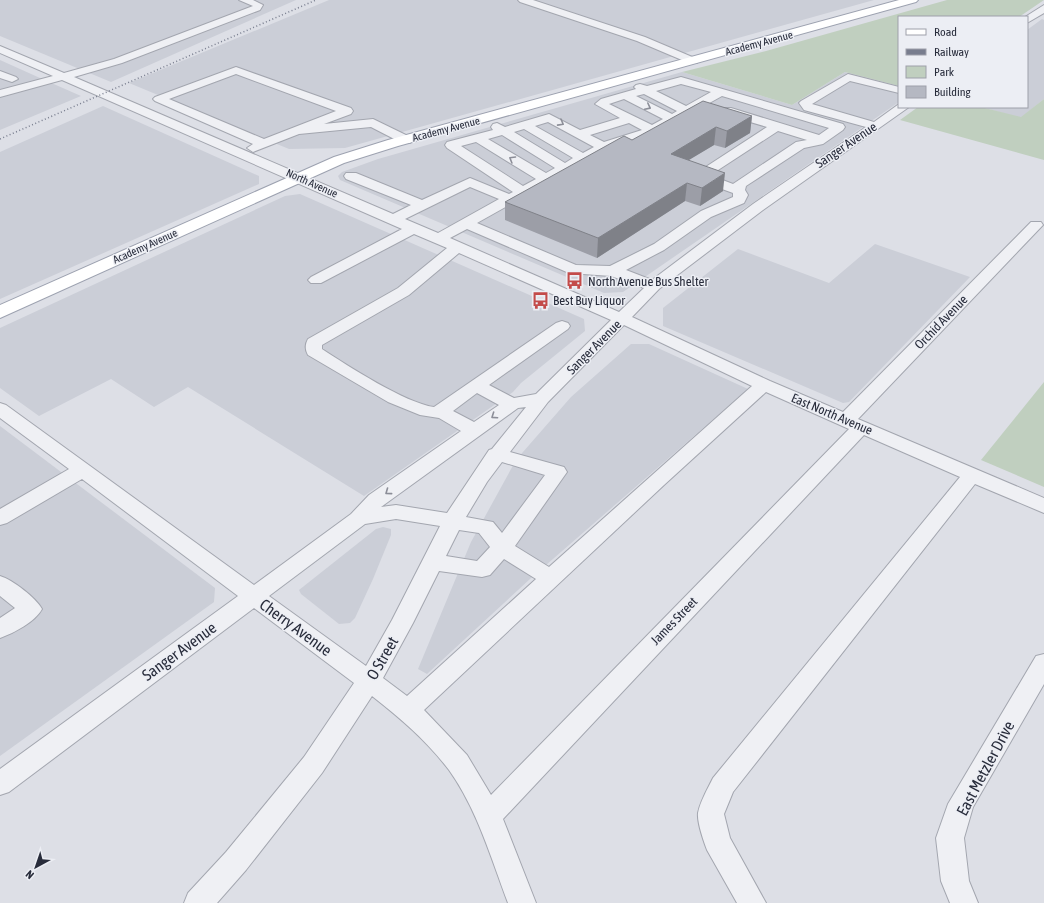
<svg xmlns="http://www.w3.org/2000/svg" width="1044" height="903" font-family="'Asap Condensed',sans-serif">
<rect width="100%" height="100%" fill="#dddfe6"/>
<g fill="#cbced7">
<path d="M 0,0 L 296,0 L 111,82 L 0,36 Z"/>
<path d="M 329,0 L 874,0 L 345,148 L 289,149 L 129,83 Z"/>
<path d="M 1042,19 L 1044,20 L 1044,99 L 1021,118 L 981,107 L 1027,107 L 1027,30 Z"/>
<path d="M 0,60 L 40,78 L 81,96 L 0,130 Z"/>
<path d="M 682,72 L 792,105 L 845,72 L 899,86 L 899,102 L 623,292 L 604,293 L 340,180 L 338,176 L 342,172 L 378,159 Z"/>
<path d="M 103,106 L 259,176 L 259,184 L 0,299 L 0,152 Z"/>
<path d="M 300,194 L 584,319 L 585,331 L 521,383 L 513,392 L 364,496 L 188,387 L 154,407 L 111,379 L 39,416 L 0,388 L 0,328 L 285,196 Z"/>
<path d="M 875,244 L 970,277 L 849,402 L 843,403 L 663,326 L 663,308 L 738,249 L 829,283 Z"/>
<path d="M 631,344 L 649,344 L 748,389 L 530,579 L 427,674 L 418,669 L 471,542 L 516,460 L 571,397 Z"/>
<path d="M 0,426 L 215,588 L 214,602 L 0,756 Z"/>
<path d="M 383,527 L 391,529 L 391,535 L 373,579 L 355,618 L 350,623 L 339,624 L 301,594 L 299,590 L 376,529 Z"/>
</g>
<g fill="#c0cfbf">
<path d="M 947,0 L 1044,0 L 1019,17 L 899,17 L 899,86 L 845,72 L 792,105 L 682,72 L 766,51 Z"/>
<path d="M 1044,99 L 1044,160 L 900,120 L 918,107 L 981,107 L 1021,117 Z"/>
<path d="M 1044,382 L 1044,487 L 981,460 Z"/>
</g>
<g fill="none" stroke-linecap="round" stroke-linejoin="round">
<defs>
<g id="minor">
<path d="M 239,0 L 253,0 L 263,5 L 260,10 L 122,63 L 74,77 L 393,214 L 411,205 L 346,179 L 344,176 L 346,173 L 356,173 L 422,200 L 470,178 L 509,194 L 513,192 L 447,148 L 445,145 L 447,142 L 493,130 L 491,127 L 493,124 L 497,123 L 505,127 L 549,114 L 580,130 L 620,118 L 595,104 L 601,99 L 636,89 L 634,87 L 636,85 L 640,84 L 647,86 L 681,77 L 843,124 L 845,127 L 843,130 L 823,144 L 804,148 L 746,186 L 745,190 L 748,195 L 744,203 L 711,217 L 664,250 L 626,270 L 652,280 L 753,204 L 866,127 L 804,110 L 799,103 L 801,101 L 848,74 L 899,87 L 899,93 L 850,81 L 812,104 L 874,122 L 899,104 L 899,107 L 909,107 L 763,210 L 659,289 L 632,317 L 770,381 L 843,412 L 1031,222 L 1041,222 L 1043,225 L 858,419 L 1044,498 L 1044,513 L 975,484 L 733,792 L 724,814 L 730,838 L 766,903 L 737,903 L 707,850 C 704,842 697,822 698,813 C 700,802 708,788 713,778 L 960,477 L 864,435 L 503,819 L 536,903 L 508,903 C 491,858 477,809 449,770 C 427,741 400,718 372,696 L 322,773 L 246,870 L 217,903 L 184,903 L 188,893 L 226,852 L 304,757 L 354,683 L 254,608 L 9,792 L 0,795 L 0,769 L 238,596 L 82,479 L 7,523 L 0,525 L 0,509 L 69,469 L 0,418 L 0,403 L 6,405 L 254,585 L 351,514 L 369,495 L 461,431 L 439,418 L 420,415 L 388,402 L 308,355 C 305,350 305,344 308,339 L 398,288 L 447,248 L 414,234 L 321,283 L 311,283 L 308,280 L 311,277 L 402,229 L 62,80 L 0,97 L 0,90 L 53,76 L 0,53 L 0,46 L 64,73 L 114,59 L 253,6 ZM 681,84 L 711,92 L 686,106 L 656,91 ZM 644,94 L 677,111 L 672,114 L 636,96 ZM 722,96 L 829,128 L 819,135 L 731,108 L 723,108 L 721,111 L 723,114 L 767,127 L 698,172 L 700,181 L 733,193 L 733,197 L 701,211 L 654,244 L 610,266 L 576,265 L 477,223 L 607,150 L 652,135 ZM 624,99 L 663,119 L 652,125 L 609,104 ZM 548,122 L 594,147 L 583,153 L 535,126 ZM 629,123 L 642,130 L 604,142 L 590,135 ZM 524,129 L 573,158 L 565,163 L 514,132 ZM 778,131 L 807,140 L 796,142 L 733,184 L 712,176 L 712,174 ZM 502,135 L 555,168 L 546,173 L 488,139 ZM 476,142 L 536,179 L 523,186 L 461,146 ZM 470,187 L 499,199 L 438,233 L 405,219 ZM 467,229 L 569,273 L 611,276 L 644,288 L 619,312 L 450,238 ZM 459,253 L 611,320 L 536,394 L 514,398 L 489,385 L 568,329 L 570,326 L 568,323 L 562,321 L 556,323 L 434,407 C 405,403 348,366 322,349 L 322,345 L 409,295 ZM 624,325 L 752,386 L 549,567 L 515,546 L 567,472 L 564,467 L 510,452 L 548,402 ZM 766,392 L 849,429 L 491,795 L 467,755 L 424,710 L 664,485 ZM 477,393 L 499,405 L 474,422 L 453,411 ZM 526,407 L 492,449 L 489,450 L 447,513 L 396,505 L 381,507 L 518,408 ZM 502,462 L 545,475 L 502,533 L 493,522 L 466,517 L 487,482 ZM 396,519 L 440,526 L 392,620 L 366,666 L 269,596 L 365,524 ZM 459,530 L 479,533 L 490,547 L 477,561 L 446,556 ZM 504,559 L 536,579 L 407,696 L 383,678 L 413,623 L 439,571 L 482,577 L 490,575 Z"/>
<path d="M 518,0 L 533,0 L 645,37 L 697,59 L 698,61 L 697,63 L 689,63 L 637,41 L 520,2 Z"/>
<path d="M 1044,5 L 1044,13 L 1027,23 L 1027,17 L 1025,17 Z"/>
<path d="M 236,67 L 351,108 L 353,111 L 351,114 L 324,124 L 373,119 L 410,137 L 412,140 L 410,143 L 402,143 L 371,127 L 299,134 L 253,152 L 247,148 L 253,144 L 155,101 L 153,99 L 155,97 ZM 236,74 L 336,111 L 264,139 L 169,99 Z"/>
<path d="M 0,71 L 16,77 L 18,79 L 12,82 L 0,78 Z"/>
<path d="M 0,576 C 13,580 36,598 42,609 C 35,622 14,633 0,638 L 0,618 L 15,608 L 0,596 Z"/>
<path d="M 1044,654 L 1044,684 L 973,807 L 964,838 L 969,881 L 978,903 L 950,903 L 941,881 L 936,838 L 948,804 L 1036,656 Z"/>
</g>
<path id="major" d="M 899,0 L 918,0 L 916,2 L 398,146 L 344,163 L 0,318 L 0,305 L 334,157 L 388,140 Z"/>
</defs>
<use href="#minor" stroke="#a3a6af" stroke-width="2"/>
<use href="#major" stroke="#9da2b0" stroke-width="2"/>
<use href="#minor" fill="#eff0f4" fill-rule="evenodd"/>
<use href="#major" fill="#fff" fill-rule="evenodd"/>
<path stroke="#787d8e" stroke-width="1.5" stroke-dasharray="1 2.5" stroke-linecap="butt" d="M 0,139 L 316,0"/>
</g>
<path fill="#9c9ea7" d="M 752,116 L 750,133 L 725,148 L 714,145 L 688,160 L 723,191 L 700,206 L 685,201 L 597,258 L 505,220 L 505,202 L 632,140 Z"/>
<g fill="#7f8188">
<path d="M 752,116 L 750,133 L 725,148 L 727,131 Z"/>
<path d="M 716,127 L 714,145 L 669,172 L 671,154 Z"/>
<path d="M 725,173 L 723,191 L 700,206 L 702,188 Z"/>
<path d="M 687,183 L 685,201 L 597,258 L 598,238 Z"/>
</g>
<path fill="#b5b8c2" stroke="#7f8188" d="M 703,101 L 752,116 L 727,131 L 716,127 L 671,154 L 725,173 L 702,188 L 687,183 L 598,238 L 505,202 L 624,136 L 632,140 Z"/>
<defs><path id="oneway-chevron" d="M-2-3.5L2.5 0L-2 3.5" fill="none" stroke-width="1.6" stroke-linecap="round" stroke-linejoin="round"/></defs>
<g stroke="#8c8e98">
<use href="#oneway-chevron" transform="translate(648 107) rotate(27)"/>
<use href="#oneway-chevron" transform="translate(561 123) rotate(29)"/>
<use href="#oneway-chevron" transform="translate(512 159) rotate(-149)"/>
<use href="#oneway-chevron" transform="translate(494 416) rotate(146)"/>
<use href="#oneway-chevron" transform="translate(388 492) rotate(144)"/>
</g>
<defs>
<symbol id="bus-bare" viewBox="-9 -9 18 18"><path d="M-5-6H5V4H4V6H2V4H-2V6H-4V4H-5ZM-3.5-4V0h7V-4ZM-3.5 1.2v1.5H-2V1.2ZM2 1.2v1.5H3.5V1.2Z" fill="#c34b4a" stroke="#eceef4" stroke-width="2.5" paint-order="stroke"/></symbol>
</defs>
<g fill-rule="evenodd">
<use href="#bus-bare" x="562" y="268" width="25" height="25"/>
<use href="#bus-bare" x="528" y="288" width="25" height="25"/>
</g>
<g text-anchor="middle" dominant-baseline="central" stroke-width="3" stroke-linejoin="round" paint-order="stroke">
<g font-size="11" fill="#282c3b" stroke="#eceef4">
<text transform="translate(759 43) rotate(-15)">Academy Avenue</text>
<text transform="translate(446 129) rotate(-15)">Academy Avenue</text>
<text transform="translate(312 183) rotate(24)">North Avenue</text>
<text transform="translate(145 246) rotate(-24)">Academy Avenue</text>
</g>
<g font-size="13" fill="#282c3b" stroke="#eceef4">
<text transform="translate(846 145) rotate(-34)">Sanger Avenue</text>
<text transform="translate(941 322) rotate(-46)">Orchid Avenue</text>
<text transform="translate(594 347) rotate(-45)">Sanger Avenue</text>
<text transform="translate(832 414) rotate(23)">East North Avenue</text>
<text transform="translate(674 621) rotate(-46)">James Street</text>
</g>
<g font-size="13" fill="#282c3b" stroke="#eceef4" text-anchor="start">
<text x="588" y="281">North Avenue Bus Shelter</text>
<text x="553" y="300">Best Buy Liquor</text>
</g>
<g font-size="16" fill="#282c3b" stroke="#eceef4">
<text transform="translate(296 627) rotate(36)">Cherry Avenue</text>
<text transform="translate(179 651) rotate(-36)">Sanger Avenue</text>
<text transform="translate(382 658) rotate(-60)">O Street</text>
<text transform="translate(985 768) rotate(-62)">East Metzler Drive</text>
</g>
</g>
<rect x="898" y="16" width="130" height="92" fill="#eceef4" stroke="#9ea0aa"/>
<rect x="906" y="29" width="20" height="6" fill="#ffffff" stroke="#9ea0aa"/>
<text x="934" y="36" font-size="12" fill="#282c3b">Road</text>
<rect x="906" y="49" width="20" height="6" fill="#787d8e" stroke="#9ea0aa"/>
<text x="934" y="56" font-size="12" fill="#282c3b">Railway</text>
<rect x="906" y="66" width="20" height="12" fill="#c0cfbf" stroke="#9ea0aa"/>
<text x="934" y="76" font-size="12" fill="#282c3b">Park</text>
<rect x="906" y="86" width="20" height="12" fill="#b5b8c2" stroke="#9ea0aa"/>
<text x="934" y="96" font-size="12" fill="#282c3b">Building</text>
<g transform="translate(36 867) rotate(220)" stroke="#eceef4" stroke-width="3" paint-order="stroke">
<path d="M0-3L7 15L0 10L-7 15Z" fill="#282c3b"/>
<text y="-6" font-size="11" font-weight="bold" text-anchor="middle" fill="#282c3b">N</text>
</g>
</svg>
